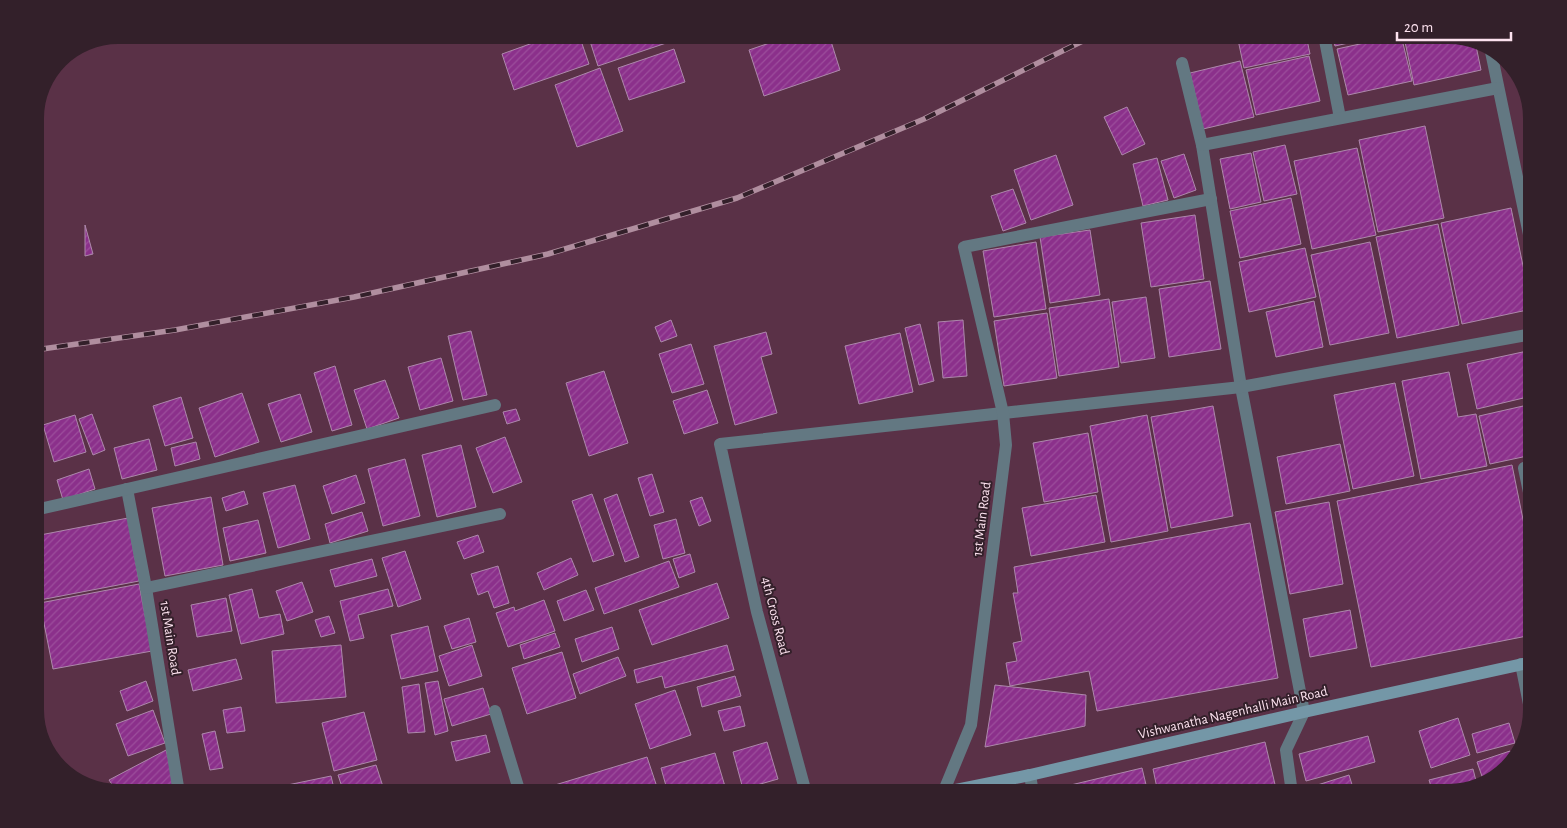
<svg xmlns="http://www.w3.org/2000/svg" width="1567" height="828" font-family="'Alegreya Sans',sans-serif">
<defs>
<pattern id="building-hatch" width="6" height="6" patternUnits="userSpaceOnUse" patternTransform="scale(1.25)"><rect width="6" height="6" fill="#8b308b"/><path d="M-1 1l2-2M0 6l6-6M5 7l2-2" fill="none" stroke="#9c4e9c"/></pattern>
</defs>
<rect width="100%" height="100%" fill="#5a3147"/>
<g fill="url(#building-hatch)" stroke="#ad88ab">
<path d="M 555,35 L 579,35 L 589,64 L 514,90 L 502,54 Z"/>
<path d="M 588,35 L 690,35 L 598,66 Z"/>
<path d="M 793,35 L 829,35 L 840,70 L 764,96 L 749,50 Z"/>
<path d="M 1237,35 L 1306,35 L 1310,54 L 1244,68 Z"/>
<path d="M 1332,35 L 1384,35 L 1335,46 Z"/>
<path d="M 1401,35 L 1412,81 L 1348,95 L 1337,49 Z"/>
<path d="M 1415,35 L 1449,35 L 1475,41 L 1481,70 L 1414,85 L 1404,37 Z"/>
<path d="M 674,49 L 685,82 L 629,100 L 618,68 Z"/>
<path d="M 1309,56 L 1320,101 L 1256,115 L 1246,70 Z"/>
<path d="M 1240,61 L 1254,117 L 1203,129 L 1190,73 Z"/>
<path d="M 600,68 L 623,131 L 577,147 L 555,85 Z"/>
<path d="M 1127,107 L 1145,144 L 1122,155 L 1104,117 Z"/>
<path d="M 1425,126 L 1444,218 L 1378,232 L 1359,140 Z"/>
<path d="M 1532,133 L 1532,161 L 1527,134 Z"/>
<path d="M 1285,145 L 1297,194 L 1264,201 L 1253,152 Z"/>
<path d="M 1357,148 L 1376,235 L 1312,249 L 1294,161 Z"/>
<path d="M 1251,153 L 1261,202 L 1230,209 L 1220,159 Z"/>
<path d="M 1184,154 L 1196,190 L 1174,198 L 1161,161 Z"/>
<path d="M 1056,155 L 1073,205 L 1031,220 L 1014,170 Z"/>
<path d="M 1157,158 L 1168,200 L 1143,206 L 1133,164 Z"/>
<path d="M 1013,189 L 1026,223 L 1003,231 L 991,196 Z"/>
<path d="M 1291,198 L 1301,244 L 1240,258 L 1230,211 Z"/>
<path d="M 1511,208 L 1532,309 L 1462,324 L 1441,223 Z"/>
<path d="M 1195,215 L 1204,279 L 1151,287 L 1141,223 Z"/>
<path d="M 1438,224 L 1459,325 L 1397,338 L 1376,237 Z"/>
<path d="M 85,225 L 93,254 L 85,256 Z"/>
<path d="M 1090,230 L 1100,295 L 1050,303 L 1040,237 Z"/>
<path d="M 1036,242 L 1046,309 L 994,317 L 983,251 Z"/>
<path d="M 1370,242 L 1389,333 L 1330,345 L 1311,255 Z"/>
<path d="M 1305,248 L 1316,297 L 1249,312 L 1239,262 Z"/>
<path d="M 1210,281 L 1221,349 L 1169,357 L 1159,289 Z"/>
<path d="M 1146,297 L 1155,358 L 1121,363 L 1112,302 Z"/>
<path d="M 1109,299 L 1119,367 L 1059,376 L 1049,308 Z"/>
<path d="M 1314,301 L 1323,347 L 1276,357 L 1266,312 Z"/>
<path d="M 1047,313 L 1057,378 L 1004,386 L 994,321 Z"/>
<path d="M 671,320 L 677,336 L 661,342 L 655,327 Z"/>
<path d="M 963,320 L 967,376 L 943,378 L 938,322 Z"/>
<path d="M 920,324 L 934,381 L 919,385 L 905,328 Z"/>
<path d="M 471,331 L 487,395 L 463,400 L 448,336 Z"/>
<path d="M 766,332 L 772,354 L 761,357 L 777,413 L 735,425 L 714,346 Z"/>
<path d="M 900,333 L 913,392 L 859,404 L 845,346 Z"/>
<path d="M 691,344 L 704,384 L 672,393 L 659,354 Z"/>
<path d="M 1532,350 L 1532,396 L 1477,409 L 1467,364 Z"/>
<path d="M 441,358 L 453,401 L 420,410 L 408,367 Z"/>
<path d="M 335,366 L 352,425 L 332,431 L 314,373 Z"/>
<path d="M 604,371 L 628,443 L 589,456 L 566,383 Z"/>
<path d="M 1449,372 L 1458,417 L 1476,414 L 1487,466 L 1421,479 L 1402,381 Z"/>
<path d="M 385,380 L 399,418 L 367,429 L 354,390 Z"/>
<path d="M 1395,383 L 1414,476 L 1353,489 L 1334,395 Z"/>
<path d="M 707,390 L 718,423 L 684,434 L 673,401 Z"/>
<path d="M 242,393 L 259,442 L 215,457 L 199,408 Z"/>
<path d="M 300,394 L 312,432 L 281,442 L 268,404 Z"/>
<path d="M 181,397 L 193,438 L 165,446 L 153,406 Z"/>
<path d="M 1532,404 L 1532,455 L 1490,464 L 1479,416 Z"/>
<path d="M 1213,406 L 1233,516 L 1171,528 L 1151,417 Z"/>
<path d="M 516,409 L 520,420 L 507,424 L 503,412 Z"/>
<path d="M 92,414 L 105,450 L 93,455 L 79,419 Z"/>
<path d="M 75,415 L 86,452 L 54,462 L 43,425 Z"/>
<path d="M 1147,415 L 1168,531 L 1111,542 L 1090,426 Z"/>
<path d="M 1088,433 L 1098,492 L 1044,502 L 1033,443 Z"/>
<path d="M 505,437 L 522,482 L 493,493 L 476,448 Z"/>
<path d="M 149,439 L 157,470 L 122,479 L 114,448 Z"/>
<path d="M 196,442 L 200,459 L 175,466 L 171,448 Z"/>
<path d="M 1340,444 L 1350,491 L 1286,504 L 1277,457 Z"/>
<path d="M 461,445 L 476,507 L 437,517 L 422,455 Z"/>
<path d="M 405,459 L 420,516 L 383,526 L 368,469 Z"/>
<path d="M 1512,465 L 1532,564 L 1532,635 L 1371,667 L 1337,501 Z"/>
<path d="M 35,466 L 43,492 L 35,494 Z"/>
<path d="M 89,469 L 95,489 L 63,500 L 57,480 Z"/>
<path d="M 652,474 L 664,512 L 650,516 L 638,478 Z"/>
<path d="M 356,475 L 365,503 L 332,514 L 323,486 Z"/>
<path d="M 295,485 L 310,539 L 278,548 L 263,493 Z"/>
<path d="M 244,491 L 248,504 L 226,511 L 222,498 Z"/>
<path d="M 592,494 L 614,555 L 593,562 L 572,501 Z"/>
<path d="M 617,494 L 639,557 L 625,562 L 604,499 Z"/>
<path d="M 1096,495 L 1105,542 L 1031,556 L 1022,508 Z"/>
<path d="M 211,497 L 223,565 L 165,576 L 152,508 Z"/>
<path d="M 702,497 L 711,521 L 699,526 L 690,501 Z"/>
<path d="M 1329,502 L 1343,584 L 1290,594 L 1275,512 Z"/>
<path d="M 362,512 L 368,531 L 330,543 L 325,524 Z"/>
<path d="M 128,518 L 139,581 L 40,600 L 35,574 L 35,536 Z"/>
<path d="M 676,519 L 685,553 L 663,559 L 654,525 Z"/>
<path d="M 258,520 L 266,553 L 230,561 L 223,528 Z"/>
<path d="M 1250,523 L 1278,678 L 1097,711 L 1089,671 L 1010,686 L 1006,663 L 1017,661 L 1013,643 L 1022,641 L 1013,593 L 1018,593 L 1014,567 Z"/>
<path d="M 478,535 L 484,552 L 464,559 L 457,542 Z"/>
<path d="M 405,551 L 421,599 L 398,607 L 382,558 Z"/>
<path d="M 690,554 L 695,572 L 679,578 L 673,559 Z"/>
<path d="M 571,558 L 578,575 L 544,590 L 537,573 Z"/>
<path d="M 372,559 L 377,576 L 335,587 L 330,570 Z"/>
<path d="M 669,561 L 679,587 L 604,614 L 595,588 Z"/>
<path d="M 498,566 L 509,603 L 494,608 L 488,591 L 478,595 L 471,574 Z"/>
<path d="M 302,582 L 313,612 L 287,621 L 276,591 Z"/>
<path d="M 717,583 L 729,618 L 652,645 L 639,610 Z"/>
<path d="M 139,584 L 152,651 L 53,669 L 40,603 Z"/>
<path d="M 252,589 L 259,618 L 280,614 L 284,634 L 241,644 L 229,595 Z"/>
<path d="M 388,589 L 393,606 L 358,615 L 364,638 L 350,641 L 340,601 Z"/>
<path d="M 586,590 L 594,610 L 564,621 L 557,601 Z"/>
<path d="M 226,598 L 232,631 L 197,637 L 191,605 Z"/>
<path d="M 544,600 L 555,631 L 508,647 L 496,613 L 514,607 L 515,611 Z"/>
<path d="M 1350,610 L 1357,648 L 1310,657 L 1303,619 Z"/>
<path d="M 329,616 L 335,633 L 321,637 L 315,620 Z"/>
<path d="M 469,618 L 476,642 L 452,649 L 444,626 Z"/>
<path d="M 428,626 L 438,671 L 401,679 L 391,635 Z"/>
<path d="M 612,627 L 619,649 L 582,662 L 575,639 Z"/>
<path d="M 555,633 L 560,647 L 524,659 L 520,645 Z"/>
<path d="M 341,645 L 346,697 L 276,703 L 272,651 Z"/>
<path d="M 472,645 L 482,676 L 449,686 L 439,656 Z"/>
<path d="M 727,645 L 734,670 L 665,688 L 662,676 L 637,683 L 634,670 Z"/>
<path d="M 562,652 L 576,698 L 527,714 L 512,668 Z"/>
<path d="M 618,657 L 626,676 L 580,694 L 573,674 Z"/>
<path d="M 236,659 L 242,679 L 193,691 L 188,670 Z"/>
<path d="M 735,676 L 741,696 L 702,707 L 697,687 Z"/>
<path d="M 146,681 L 153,701 L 127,711 L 120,691 Z"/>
<path d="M 438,681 L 448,731 L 435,735 L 425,683 Z"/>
<path d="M 419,684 L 425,732 L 408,733 L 402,687 Z"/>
<path d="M 995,685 L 1086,695 L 1085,726 L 985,747 Z"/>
<path d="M 483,688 L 491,714 L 452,726 L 444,699 Z"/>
<path d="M 675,690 L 691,735 L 650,749 L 635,704 Z"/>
<path d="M 740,706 L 745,726 L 724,731 L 718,711 Z"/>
<path d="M 241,707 L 245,731 L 227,733 L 223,710 Z"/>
<path d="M 153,710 L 165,743 L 128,756 L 116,724 Z"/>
<path d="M 364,712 L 377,760 L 334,771 L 322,723 Z"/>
<path d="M 1458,718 L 1470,755 L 1431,768 L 1419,731 Z"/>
<path d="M 1509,723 L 1515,743 L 1477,753 L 1472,734 Z"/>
<path d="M 215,731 L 223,768 L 210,770 L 202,734 Z"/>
<path d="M 486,735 L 490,752 L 456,761 L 451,742 Z"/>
<path d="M 1368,736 L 1375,762 L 1306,781 L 1299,754 Z"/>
<path d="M 767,742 L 778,779 L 743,789 L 733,752 Z"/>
<path d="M 1265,742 L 1277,793 L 1158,793 L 1153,769 Z"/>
<path d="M 166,750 L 176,785 L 162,793 L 118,793 L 109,780 Z"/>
<path d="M 1510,751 L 1513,759 L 1495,779 L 1484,782 L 1477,762 Z"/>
<path d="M 715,753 L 727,793 L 707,793 L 705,786 L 682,793 L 668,793 L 661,768 Z"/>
<path d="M 647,757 L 659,793 L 558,793 L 555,785 Z"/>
<path d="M 376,765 L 385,793 L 344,793 L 338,775 Z"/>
<path d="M 1142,768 L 1148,793 L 1054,793 L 1054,789 Z"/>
<path d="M 1473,769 L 1477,785 L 1449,793 L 1433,793 L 1429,780 Z"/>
<path d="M 1349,775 L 1354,791 L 1361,788 L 1363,793 L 1331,793 L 1331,791 L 1325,793 L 1309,793 L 1308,788 Z"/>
<path d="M 331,776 L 335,793 L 274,793 L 273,788 Z"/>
</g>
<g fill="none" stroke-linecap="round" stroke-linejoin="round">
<path stroke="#637882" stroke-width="12" d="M 767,37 L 772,35"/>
<g stroke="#637882" stroke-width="12">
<path d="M 1324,35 L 1340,118"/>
<path d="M 1490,47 L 1532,249"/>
<path d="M 1182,63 L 1202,145 L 1241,387 L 1304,712 L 1286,750 L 1292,793"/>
<path d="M 1202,145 L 1498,88"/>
<path d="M 1524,468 L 1532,507"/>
<path d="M 127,489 L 146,588 L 179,793"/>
<path d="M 35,510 L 495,405"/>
<path d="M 146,588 L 500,514"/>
<path d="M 1521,664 L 1531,714"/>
<path d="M 495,711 L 520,793"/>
<path d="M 1030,775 L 1033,793"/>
<path d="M 806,793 L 757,612 L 720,444 L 1241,387 L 1532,334"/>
<path d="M 943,793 L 971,725 L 1006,445 L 1003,413 L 964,247 L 1211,199"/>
</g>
<path stroke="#7497a7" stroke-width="12" d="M 941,793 L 1030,775 L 1304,712 L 1532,662"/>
<defs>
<path id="rail" d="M 35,350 L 175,330 L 354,297 L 548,254 L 737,198 L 924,119 L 1095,35"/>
</defs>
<use href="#rail" stroke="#b08e9f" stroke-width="5.5"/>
<use href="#rail" stroke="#33202a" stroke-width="4" stroke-dasharray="11" stroke-linecap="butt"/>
</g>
<g text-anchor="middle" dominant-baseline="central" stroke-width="4" stroke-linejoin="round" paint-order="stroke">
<g font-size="14" fill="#fde2ef" stroke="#33202a">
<text transform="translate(982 519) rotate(-83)">1st Main Road</text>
<text transform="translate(775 616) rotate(76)">4th Cross Road</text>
<text transform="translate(170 638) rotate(81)">1st Main Road</text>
<text transform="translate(1233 713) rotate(-13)">Vishwanatha Nagenhalli Main Road</text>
</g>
</g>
<path d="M0 0H1567V828H0ZM118 44H1449A74 74 0 0 1 1523 118V710A74 74 0 0 1 1449 784H118A74 74 0 0 1 44 710V118A74 74 0 0 1 118 44Z" fill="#33202a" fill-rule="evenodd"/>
<path d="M1397 32v8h114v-8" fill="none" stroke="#fde2ef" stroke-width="2.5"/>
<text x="1404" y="32" font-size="15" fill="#fde2ef" stroke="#33202a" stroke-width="4" paint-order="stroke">20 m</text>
</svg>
